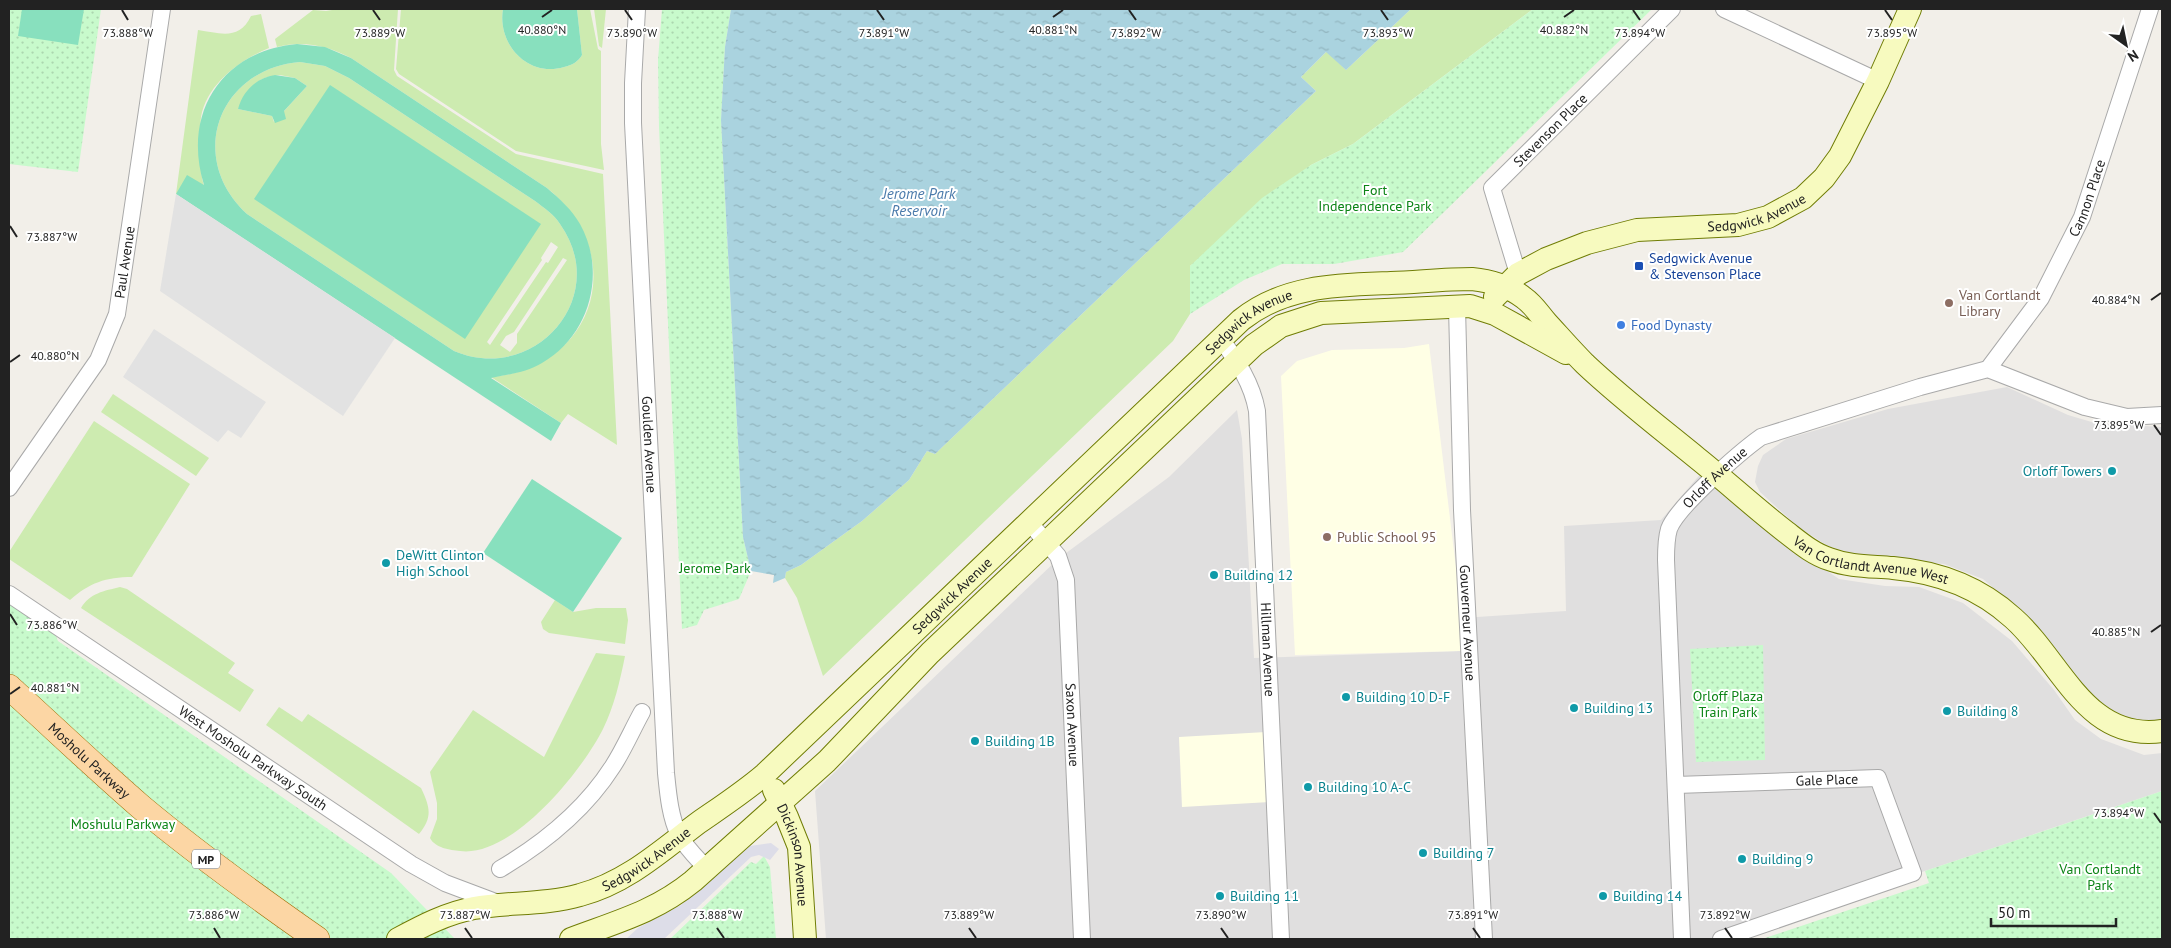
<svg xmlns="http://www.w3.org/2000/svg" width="2171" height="948" font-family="'PT Sans',sans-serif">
<defs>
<pattern id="park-dots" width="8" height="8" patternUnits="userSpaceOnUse" patternTransform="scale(1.25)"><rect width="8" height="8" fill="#c8facc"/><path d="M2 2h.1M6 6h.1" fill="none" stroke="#acd6af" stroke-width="1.8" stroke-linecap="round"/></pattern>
<pattern id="water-ripples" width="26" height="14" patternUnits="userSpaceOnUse" patternTransform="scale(1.25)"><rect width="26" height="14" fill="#aad3df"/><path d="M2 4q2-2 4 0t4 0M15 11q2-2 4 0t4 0" fill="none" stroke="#92b5bf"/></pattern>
</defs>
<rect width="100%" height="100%" fill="#f2efe9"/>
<g fill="#e0dfdf">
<path d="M 2007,387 L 2068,415 L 2095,423 L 2162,427 L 2162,723 L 2135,724 L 2113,716 L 2087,694 L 2012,604 L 1983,579 L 1944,564 L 1866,558 L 1828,546 L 1798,527 L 1760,492 L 1755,482 L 1758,466 L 1763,455 L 1786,439 L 1888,409 Z"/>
<path d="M 1237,410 L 1242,439 L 1254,658 L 1461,651 L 1462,618 L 1566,611 L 1564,526 L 1661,520 L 1703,471 L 1760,525 L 1839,579 L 1885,586 L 1919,587 L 1963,603 L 2012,641 L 2054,690 L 2075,720 L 2101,739 L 2144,755 L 2162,753 L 2162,791 L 1723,939 L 826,939 L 815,791 L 1058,559 L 1169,477 Z"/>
</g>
<g fill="#ffffe5">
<path d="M 1429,344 L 1462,618 L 1461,651 L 1295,655 L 1281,376 L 1297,361 L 1332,350 L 1404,348 Z"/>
<path d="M 1266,732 L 1270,802 L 1182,807 L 1179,737 Z"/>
</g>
<g fill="#cdebb0" fill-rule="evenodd">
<path d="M 338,9 L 398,9 L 394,70 L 397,76 L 516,154 L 603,174 L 617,445 L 568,414 L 561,423 L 491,377 C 596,367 630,255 547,188 L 351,58 C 328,46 303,40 277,47 L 275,39 L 313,10 L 326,11 Z"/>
<path d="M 401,9 L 503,9 C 497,43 527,78 564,67 C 572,65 578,62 582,55 L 577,9 L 590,9 L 598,49 L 601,51 L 601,144 L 604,170 L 516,151 L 399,74 L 396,69 Z"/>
<path d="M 594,9 L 606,9 L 602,48 L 599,46 Z"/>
<path d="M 1411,9 L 1533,9 L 1353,144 L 1311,165 L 1190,266 L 1190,314 L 1173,341 L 823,676 L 797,598 L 785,578 L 786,572 L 801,565 L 862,521 L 909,480 L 927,451 L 935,454 L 1316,91 L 1301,77 L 1327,51 L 1346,70 Z"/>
<path d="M 261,14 L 269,48 C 240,60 207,84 201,117 C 200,126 201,135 201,144 C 200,159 200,172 204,186 L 176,194 L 198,30 C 220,33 239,41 251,16 Z"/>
<path d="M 300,62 L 325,66 L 349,78 L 535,201 C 544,208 554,214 560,224 C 612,297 534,385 454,351 L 247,214 C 186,158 218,69 300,62 ZM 280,75 L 295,78 L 307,86 L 274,122 L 272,116 L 238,109 C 251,88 254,77 280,75 ZM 551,242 L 558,247 L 548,263 L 546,262 L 490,345 L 487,342 L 542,260 L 541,258 ZM 563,258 L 567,260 L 517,334 L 517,343 L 510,352 L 500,345 L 506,336 L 514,332 Z"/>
<path d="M 113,394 L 209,458 L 196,476 L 101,412 Z"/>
<path d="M 94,421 L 190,484 L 132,577 C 106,577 89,583 70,600 L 9,559 L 9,552 Z"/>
<path d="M 120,587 L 127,589 L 235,663 L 228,673 L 254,690 L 240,712 L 81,608 C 90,593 104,591 120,587 Z"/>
<path d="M 555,600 L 573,612 L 596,608 L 626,608 L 628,620 L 625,644 L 549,633 L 543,629 L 541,622 Z"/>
<path d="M 596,653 L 625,656 C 620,681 614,707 603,729 C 582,771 512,858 460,851 C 450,850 435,848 430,838 L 437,819 L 437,803 L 430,772 L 473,710 L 544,757 Z"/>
<path d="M 279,707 L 302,722 L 308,714 L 421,788 C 430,807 433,817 419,834 L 266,725 Z"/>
</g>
<g fill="url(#park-dots)">
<path d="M 9,9 L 101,9 L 78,172 L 9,164 Z"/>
<path d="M 662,9 L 731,9 L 725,47 L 721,120 L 743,537 L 751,571 L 739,599 L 704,610 L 697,625 L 682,629 L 659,127 L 658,60 Z"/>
<path d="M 1533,9 L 1652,9 L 1403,252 L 1334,264 L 1282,264 L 1244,280 L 1190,314 L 1190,266 L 1262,198 L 1311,165 L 1353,144 Z"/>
<path d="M 9,600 L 53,629 L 58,641 L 391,873 L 455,939 L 9,939 Z"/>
<path d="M 1763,645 L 1765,760 L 1696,762 L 1690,649 Z"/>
<path d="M 2162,791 L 2162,939 L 1762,939 L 1929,883 L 1925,871 Z"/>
<path d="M 764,856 L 770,867 L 776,939 L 670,939 L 751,862 L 756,864 Z"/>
</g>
<g fill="#88e0be" fill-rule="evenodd">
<path d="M 22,9 L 84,9 L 78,45 L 18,36 Z"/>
<path d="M 503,9 L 577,9 L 582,55 C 578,62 572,65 564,67 C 527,78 497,43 503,9 Z"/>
<path d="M 297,44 L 325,47 L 351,58 L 547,188 C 560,199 572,210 580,224 C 607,272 590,336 542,363 C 526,373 509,374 491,378 L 561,423 L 551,441 L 176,194 L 187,175 L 204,185 C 182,114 221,51 297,44 ZM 300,62 L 325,66 L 349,78 L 535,201 C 544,208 554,214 560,224 C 612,297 534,385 454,351 L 247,214 C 186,158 218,69 300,62 Z"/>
<path d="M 275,75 L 295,78 L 307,86 L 284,111 L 286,119 L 275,123 L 272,116 L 238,109 C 243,91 256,78 275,75 Z"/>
<path d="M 330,85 L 541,224 L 465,339 L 254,199 Z"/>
<path d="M 532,479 L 622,538 L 573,612 L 483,553 Z"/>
</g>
<g fill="#e2e2e2">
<path d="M 176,194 L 395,338 L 343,416 L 160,291 Z"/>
<path d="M 154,329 L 266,402 L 241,438 L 228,430 L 218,442 L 123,377 Z"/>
</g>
<path fill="#dddde8" d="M 771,843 L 779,849 L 770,860 L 759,855 L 751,857 L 664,939 L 626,939 L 638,928 L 681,905 L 750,846 Z"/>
<path fill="url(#water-ripples)" d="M 731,9 L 1411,9 L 1346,70 L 1326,52 L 1301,77 L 1316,91 L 935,454 L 927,451 L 909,480 L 862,521 L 801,565 L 786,572 L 785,578 L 773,583 L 774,575 L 751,571 L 743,537 L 721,120 L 725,47 Z"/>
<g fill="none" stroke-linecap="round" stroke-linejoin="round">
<defs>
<g id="street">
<path id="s1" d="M 637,9 L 633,83 L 633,123 L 666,773 C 668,793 670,817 679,835 C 686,848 698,859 707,869"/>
<path d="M 1724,9 L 1878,81"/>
<path id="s2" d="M 1518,274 L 1492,188 L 1672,9"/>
<path id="s3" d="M 1457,307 L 1462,510 L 1484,939"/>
<path id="s4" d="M 1221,339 C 1237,361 1252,383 1257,411 L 1281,939"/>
<path id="s5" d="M 1988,369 L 2041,298 L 2082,217 L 2150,9"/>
<path id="s6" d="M 9,488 L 98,360 L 117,314 L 162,9"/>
<path id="s7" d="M 1029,522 L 1058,556 L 1066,580 L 1082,939"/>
<path id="s8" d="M 9,594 L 411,864 L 445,883 L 498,903"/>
<path id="s9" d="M 1676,785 L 1878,778 L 1913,873 L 1721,939"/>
<path d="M 500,869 C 544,843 585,810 613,766 C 624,749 632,730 642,712"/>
<path id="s10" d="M 1682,939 L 1666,560 C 1666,550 1666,539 1669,529 C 1677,507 1740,452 1761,437 L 1920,387 L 1988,369 L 2085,407 L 2127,417 L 2162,415"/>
</g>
<g id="secondary">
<path id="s11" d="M 1495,297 L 1518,274 L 1546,259 L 1587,243 L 1637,230 L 1738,225 L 1768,217 L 1803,198 L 1824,178 L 1840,156 L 1878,81 L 1910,9"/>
<path id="s12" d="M 774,790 L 787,817 L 799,847 L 805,939"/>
<path id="s13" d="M 398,939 C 422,926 447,913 474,908 C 509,902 545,905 580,895 C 626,883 661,851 698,823 C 721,807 744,792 765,774 L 1241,320 C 1285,285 1338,285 1391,283 C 1418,282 1445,279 1472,279 C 1491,281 1509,286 1524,298 C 1534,305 1539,314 1547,323 C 1559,336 1572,351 1585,364 C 1620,397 1659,427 1697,458 C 1727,482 1755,508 1786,532 C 1799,542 1813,554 1829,559 C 1850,567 1871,566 1893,568 C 1938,572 1979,587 2013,618 C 2061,660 2085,742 2162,731"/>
<path d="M 571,939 C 616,922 655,912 693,881 L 827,761 L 930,653 L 1254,345 L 1281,326 L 1321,313 L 1470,306 L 1495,314 L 1566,353"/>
</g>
<g id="primary">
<path id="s14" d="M 9,687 C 53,727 96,768 141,807 C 197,854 257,897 317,939"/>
</g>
</defs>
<use href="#street" stroke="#a9a9a9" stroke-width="18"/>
<use href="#secondary" stroke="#707d05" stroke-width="24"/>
<use href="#primary" stroke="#a06b00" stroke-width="26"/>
<use href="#street" stroke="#fff" stroke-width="16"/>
<use href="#secondary" stroke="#f7fabf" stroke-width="22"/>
<use href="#primary" stroke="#fcd6a4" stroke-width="25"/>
</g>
<path fill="none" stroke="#222" stroke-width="2" d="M 122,10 L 128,20M 373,10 L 380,20M 625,10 L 632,20M 877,10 L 884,20M 1129,10 L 1136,20M 1381,10 L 1388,20M 1633,10 L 1640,20M 1885,10 L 1892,20M 542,17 L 552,10M 1053,17 L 1063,10M 1564,17 L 1574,10M 10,226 L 17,237M 2151,300 L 2161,293M 10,362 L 20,355M 2154,425 L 2161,435M 10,614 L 17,625M 2151,632 L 2161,625M 10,694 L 20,687M 2154,813 L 2161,823M 214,928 L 220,938M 465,928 L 472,938M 717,928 L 724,938M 969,928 L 976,938M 1221,928 L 1228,938M 1473,928 L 1480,938M 1725,928 L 1732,938"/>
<rect fill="#1a4fb4" stroke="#fff" stroke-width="2" x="1634" y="261" width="10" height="10" rx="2.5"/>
<g fill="#8d6e63" stroke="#fff" stroke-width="2">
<circle cx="1949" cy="303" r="5"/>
<circle cx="1327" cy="537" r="5"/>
</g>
<circle fill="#3f7fe0" stroke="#fff" stroke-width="2" cx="1621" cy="325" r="5"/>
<g fill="#0f9aa8" stroke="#fff" stroke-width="2">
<circle cx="2112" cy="471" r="5"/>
<circle cx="386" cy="563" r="5"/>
<circle cx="1214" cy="575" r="5"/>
<circle cx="1346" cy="697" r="5"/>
<circle cx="1574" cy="708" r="5"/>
<circle cx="1947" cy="711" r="5"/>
<circle cx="975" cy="741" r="5"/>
<circle cx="1308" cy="787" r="5"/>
<circle cx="1423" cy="853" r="5"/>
<circle cx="1742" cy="859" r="5"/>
<circle cx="1220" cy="896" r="5"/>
<circle cx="1603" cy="896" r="5"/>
</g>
<g text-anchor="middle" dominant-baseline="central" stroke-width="4" stroke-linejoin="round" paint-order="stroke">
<rect fill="#fff" stroke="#646464" stroke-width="1" x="192" y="849.5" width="28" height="19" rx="4"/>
<g font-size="12" font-weight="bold" fill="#222">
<text x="206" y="859">MP</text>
</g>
<g font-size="14" fill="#222" stroke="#fff">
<text stroke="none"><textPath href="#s2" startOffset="172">Stevenson Place</textPath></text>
<text stroke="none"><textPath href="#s5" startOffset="199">Cannon Place</textPath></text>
<text stroke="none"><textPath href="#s11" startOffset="282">Sedgwick Avenue</textPath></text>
<text stroke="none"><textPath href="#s6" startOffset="258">Paul Avenue</textPath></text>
<text stroke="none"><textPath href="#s13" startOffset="1075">Sedgwick Avenue</textPath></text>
<text stroke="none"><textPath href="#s1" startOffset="436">Goulden Avenue</textPath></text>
<text stroke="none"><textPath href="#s10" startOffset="480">Orloff Avenue</textPath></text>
<text stroke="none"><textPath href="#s13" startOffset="1808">Van Cortlandt Avenue West</textPath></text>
<text stroke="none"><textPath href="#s13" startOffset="670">Sedgwick Avenue</textPath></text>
<text stroke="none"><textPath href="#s3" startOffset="316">Gouverneur Avenue</textPath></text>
<text stroke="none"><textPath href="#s4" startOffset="320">Hillman Avenue</textPath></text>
<text stroke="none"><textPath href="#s7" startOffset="215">Saxon Avenue</textPath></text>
<text stroke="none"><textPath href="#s8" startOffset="294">West Mosholu Parkway South</textPath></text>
<text stroke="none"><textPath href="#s14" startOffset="109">Mosholu Parkway</textPath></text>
<text stroke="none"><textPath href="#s9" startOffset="151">Gale Place</textPath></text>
<text stroke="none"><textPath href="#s12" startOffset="69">Dickinson Avenue</textPath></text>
<text stroke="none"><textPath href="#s13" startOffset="265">Sedgwick Avenue</textPath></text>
</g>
<g font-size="14" fill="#0c8416" stroke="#fff">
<text x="1375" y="190">Fort<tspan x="1375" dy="16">Independence Park</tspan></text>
<text x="715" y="568">Jerome Park</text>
<text x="1728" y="696">Orloff Plaza<tspan x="1728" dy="16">Train Park</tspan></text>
<text x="123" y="824">Moshulu Parkway</text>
<text x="2100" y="869">Van Cortlandt<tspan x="2100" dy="16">Park</tspan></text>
</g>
<g font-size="14" fill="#164399" stroke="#fff" text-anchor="start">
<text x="1649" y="258">Sedgwick Avenue<tspan x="1649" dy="16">&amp; Stevenson Place</tspan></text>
</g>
<g font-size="14" fill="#785e54" stroke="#fff" text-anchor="start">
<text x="1959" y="295">Van Cortlandt<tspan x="1959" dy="16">Library</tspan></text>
<text x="1337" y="537">Public School 95</text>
</g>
<g font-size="14" fill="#366cbe" stroke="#fff" text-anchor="start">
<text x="1631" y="325">Food Dynasty</text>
</g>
<g font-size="14" fill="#0d838f" stroke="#fff" text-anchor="start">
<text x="2102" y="471" text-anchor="end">Orloff Towers</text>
<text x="396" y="555">DeWitt Clinton<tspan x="396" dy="16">High School</tspan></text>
<text x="1224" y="575">Building 12</text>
<text x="1356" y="697">Building 10 D-F</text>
<text x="1584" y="708">Building 13</text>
<text x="1957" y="711">Building 8</text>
<text x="985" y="741">Building 1B</text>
<text x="1318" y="787">Building 10 A-C</text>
<text x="1433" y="853">Building 7</text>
<text x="1752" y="859">Building 9</text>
<text x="1230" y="896">Building 11</text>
<text x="1613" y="896">Building 14</text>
</g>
<g font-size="15" font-style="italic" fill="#4a7aab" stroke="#fff">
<text x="919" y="193">Jerome Park<tspan x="919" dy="17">Reservoir</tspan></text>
</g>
</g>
<g font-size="12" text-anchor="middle" fill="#222" stroke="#fff" stroke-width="4" stroke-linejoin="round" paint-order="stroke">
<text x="542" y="34">40.880°N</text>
<text x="1053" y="34">40.881°N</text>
<text x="1564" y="34">40.882°N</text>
<text x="128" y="37">73.888°W</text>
<text x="380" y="37">73.889°W</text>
<text x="632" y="37">73.890°W</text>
<text x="884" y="37">73.891°W</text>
<text x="1136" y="37">73.892°W</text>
<text x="1388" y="37">73.893°W</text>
<text x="1640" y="37">73.894°W</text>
<text x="1892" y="37">73.895°W</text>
<text x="52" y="241">73.887°W</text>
<text x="2116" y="304">40.884°N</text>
<text x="55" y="360">40.880°N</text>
<text x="2119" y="429">73.895°W</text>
<text x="52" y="629">73.886°W</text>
<text x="2116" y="636">40.885°N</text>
<text x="55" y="692">40.881°N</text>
<text x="2119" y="817">73.894°W</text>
<text x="214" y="919">73.886°W</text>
<text x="465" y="919">73.887°W</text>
<text x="717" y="919">73.888°W</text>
<text x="969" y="919">73.889°W</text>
<text x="1221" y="919">73.890°W</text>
<text x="1473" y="919">73.891°W</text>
<text x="1725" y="919">73.892°W</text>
</g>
<rect width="2171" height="948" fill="none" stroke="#222222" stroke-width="20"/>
<g transform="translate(2126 45) rotate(147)" stroke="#ffffff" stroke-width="4" paint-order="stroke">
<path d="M0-4L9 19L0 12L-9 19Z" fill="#222222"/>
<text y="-8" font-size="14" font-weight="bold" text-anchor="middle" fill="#222222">N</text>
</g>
<path d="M1991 918v8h125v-8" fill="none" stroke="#222222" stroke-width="2.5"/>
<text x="1998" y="918" font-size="15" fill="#222222" stroke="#ffffff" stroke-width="4" paint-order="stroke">50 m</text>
</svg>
